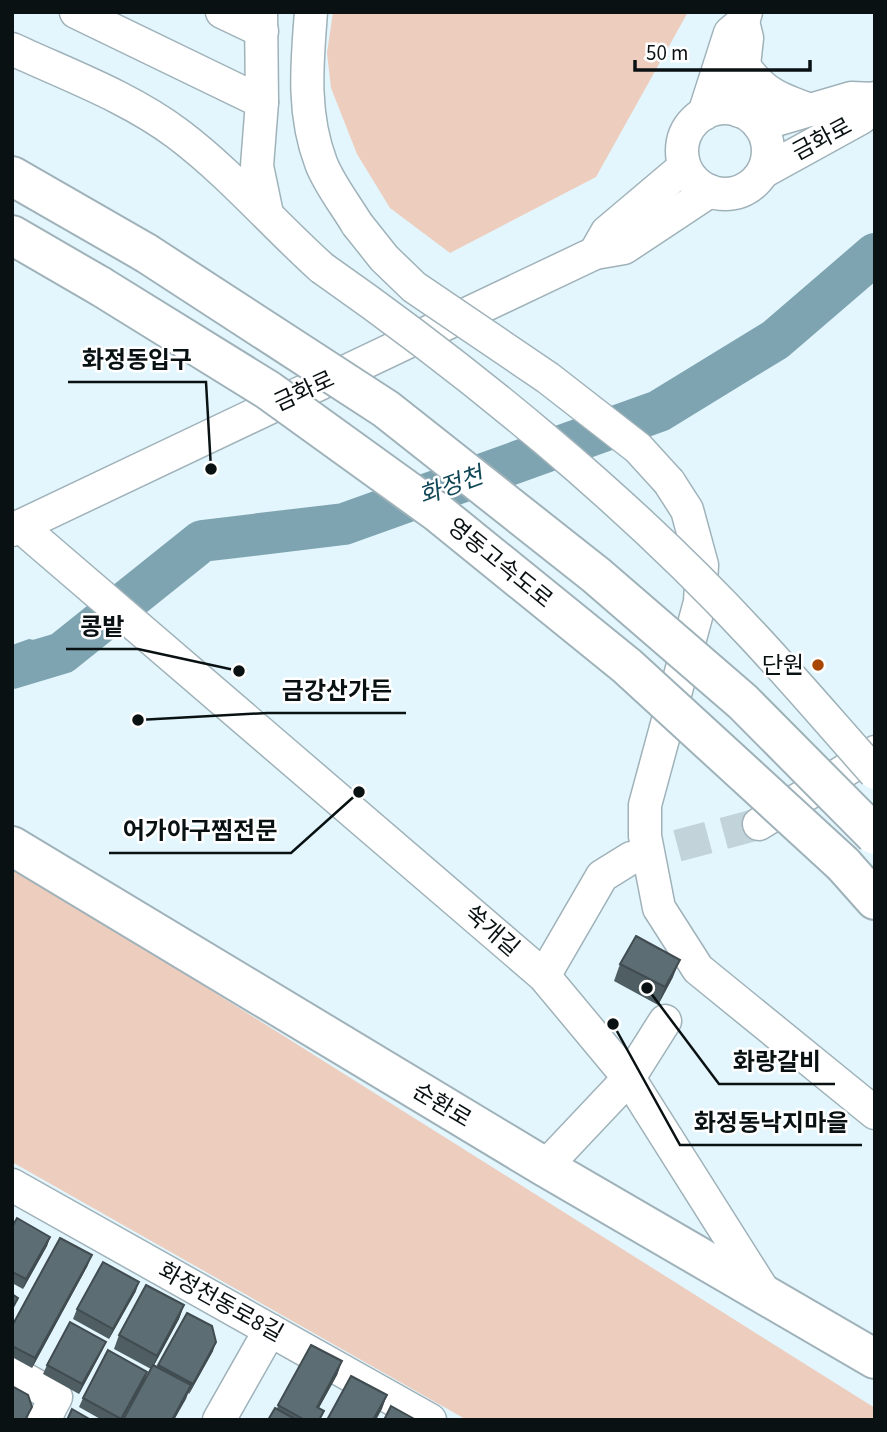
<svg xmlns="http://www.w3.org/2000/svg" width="887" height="1432" font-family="'Source Sans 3','Noto Sans KR',sans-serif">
<rect width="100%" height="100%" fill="#e3f6fd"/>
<g fill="#edcdbe">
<path d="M 333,12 L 688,12 L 596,177 L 450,253 L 390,208 L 357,154 L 331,88 L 327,53 Z"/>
<path d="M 12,865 L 875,1408 L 875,1420 L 467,1420 L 12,1162 Z"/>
</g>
<path fill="#7ea4b1" d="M 102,613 L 112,618 L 70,655 L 12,675 L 12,645 L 29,639 L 55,644 Z"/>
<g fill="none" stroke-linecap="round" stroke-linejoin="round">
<path stroke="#7ea4b1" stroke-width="42" d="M 12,668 L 62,653 L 202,541 L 344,524 L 659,411 L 775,340 L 875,254"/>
<path stroke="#c2d4da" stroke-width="32" stroke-dasharray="32 16" stroke-linecap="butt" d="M 631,858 L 759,824"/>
<defs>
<g id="minor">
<path d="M 76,12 L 262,102 L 257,166 L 267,214"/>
<path d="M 222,12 L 262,31"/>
<path d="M 261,12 L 262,102"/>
<path d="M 311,12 C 307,64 302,113 321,163 C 329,184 345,204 357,224"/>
<path d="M 12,49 C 68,75 129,97 178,134 C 231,174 273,224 322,268"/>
<path d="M 744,66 C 763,93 779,99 810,110"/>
<circle cx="725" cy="151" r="43"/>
<path d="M 739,111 L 747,38 L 743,22"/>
<path d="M 704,114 L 730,33 L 743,22 L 746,12"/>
<path d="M 759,125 L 851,98 L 875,99"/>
<path d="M 763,172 L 861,118 L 875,98"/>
<path d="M 595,253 L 607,232 L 684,167"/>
<path d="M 669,482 L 687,510 L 702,565 L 700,602 L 645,805 L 645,836 L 659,908 L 698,969 L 875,1113"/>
<path d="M 20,526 L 544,976 L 629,1078 L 768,1298"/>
<path d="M 12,530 L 595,253 L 624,248 L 710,191"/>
<path d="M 759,824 L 875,752"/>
<path d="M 544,976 L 602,876 L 631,858"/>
<path d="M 545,1167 L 629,1078 L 665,1021"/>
<path d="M 12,1185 L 430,1420"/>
<path d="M 12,1372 L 56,1397 L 44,1420"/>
<path d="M 219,1420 L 270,1330"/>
</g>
<path id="major" d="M 12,846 L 545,1167 L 875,1359"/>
<g id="highway">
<path d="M 12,176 L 146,253"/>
<path d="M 12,235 L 100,286"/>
<path d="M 843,864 L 875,900"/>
</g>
</defs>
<use href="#minor" stroke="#a0b2b9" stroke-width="35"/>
<use href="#major" stroke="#a0b2b9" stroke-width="42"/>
<use href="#highway" stroke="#a0b2b9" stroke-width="42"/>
<use href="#minor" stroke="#fff" stroke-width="32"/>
<use href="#major" stroke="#fff" stroke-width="38"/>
<use href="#highway" stroke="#fff" stroke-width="38"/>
<defs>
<g id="minor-bridge">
<path d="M 357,224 L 384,258 L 414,287 L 548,378 L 638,448 L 669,482"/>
<path d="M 322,268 C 472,373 628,501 752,635 C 794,680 834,727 875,773"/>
</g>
<g id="highway-bridge">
<path d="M 146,253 L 386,409 L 596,575 L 743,702 L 875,835"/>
<path d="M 100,286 L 268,390 L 437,512 L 627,666 L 843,864"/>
</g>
</defs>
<use href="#minor-bridge" stroke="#a0b2b9" stroke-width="35" stroke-linecap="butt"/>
<use href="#highway-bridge" stroke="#a0b2b9" stroke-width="42" stroke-linecap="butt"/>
<use href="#minor-bridge" stroke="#fff" stroke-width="32"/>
<use href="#highway-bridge" stroke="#fff" stroke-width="38"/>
</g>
<g fill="#4f5e63">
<path d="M 620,964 L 673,977 L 658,1005 L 614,981 Z"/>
<path d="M 12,1227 L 50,1237 L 47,1246 L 23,1289 L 12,1283 Z"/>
<path d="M 88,1265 L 32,1368 L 12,1357 L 12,1326 Z"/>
<path d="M 136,1291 L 109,1339 L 73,1319 L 77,1309 Z"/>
<path d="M 184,1305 L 179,1319 L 154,1365 L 157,1367 L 187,1313 L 213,1351 L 189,1394 L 188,1393 L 174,1420 L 123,1420 L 151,1369 L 114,1349 L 119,1335 Z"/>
<path d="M 106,1342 L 102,1351 L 79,1394 L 43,1374 L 47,1365 Z"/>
<path d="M 342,1361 L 337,1375 L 319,1408 L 320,1420 L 268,1420 L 277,1409 L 278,1405 Z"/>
<path d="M 147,1372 L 144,1381 L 122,1420 L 102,1420 L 79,1407 L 83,1398 Z"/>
</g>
<g fill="#404c50">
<path d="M 680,960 L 673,977 L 658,1005 L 665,987 Z"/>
<path d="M 50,1237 L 47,1246 L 23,1289 L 26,1279 Z"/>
<path d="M 92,1255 L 88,1265 L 32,1368 L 35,1358 Z"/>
<path d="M 139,1282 L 136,1291 L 109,1339 L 113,1329 Z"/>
<path d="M 184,1305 L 179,1319 L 152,1369 L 157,1356 Z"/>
<path d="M 106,1342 L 102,1351 L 79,1394 L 82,1384 Z"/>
<path d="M 216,1342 L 213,1351 L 189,1394 L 193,1384 Z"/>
<path d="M 342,1361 L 337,1375 L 312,1420 L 317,1407 Z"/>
<path d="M 147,1372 L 144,1381 L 122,1420 L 121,1420 Z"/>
<path d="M 191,1385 L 186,1399 L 174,1420 L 172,1420 Z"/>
<path d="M 387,1395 L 382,1409 L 376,1420 L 373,1420 Z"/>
</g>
<g fill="#5c6d73" stroke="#404c50" stroke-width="2">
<path d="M 636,936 L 680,960 L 665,987 L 620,964 Z"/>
<path d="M 17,1218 L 50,1237 L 26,1279 L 12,1272 L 12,1227 Z"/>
<path d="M 60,1238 L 92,1255 L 35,1358 L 12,1346 L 12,1326 Z"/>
<path d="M 103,1262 L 139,1282 L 113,1329 L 77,1309 Z"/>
<path d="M 146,1285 L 184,1305 L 157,1356 L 119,1335 Z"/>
<path d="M 12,1294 L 18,1298 L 12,1309 Z"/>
<path d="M 187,1313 L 212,1326 L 216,1342 L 193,1384 L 158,1365 Z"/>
<path d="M 70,1322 L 106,1342 L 82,1384 L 47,1365 Z"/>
<path d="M 311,1345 L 342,1361 L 317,1407 L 324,1411 L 319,1420 L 305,1420 L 278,1405 Z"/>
<path d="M 108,1350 L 147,1372 L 121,1419 L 83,1398 Z"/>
<path d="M 153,1365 L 191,1385 L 172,1420 L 123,1420 Z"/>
<path d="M 351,1376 L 387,1395 L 373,1420 L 327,1420 Z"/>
<path d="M 12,1386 L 28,1395 L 32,1407 L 25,1420 L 12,1420 Z"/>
<path d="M 391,1406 L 416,1420 L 384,1420 Z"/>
<path d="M 275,1408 L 297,1420 L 268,1420 Z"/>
<path d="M 72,1409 L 91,1420 L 67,1420 Z"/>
</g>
<circle fill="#a84603" stroke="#fff" stroke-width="2.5" cx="818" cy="665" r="7"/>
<g text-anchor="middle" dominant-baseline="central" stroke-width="5" stroke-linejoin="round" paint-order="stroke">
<g font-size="23" fill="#0a1113" stroke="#fff">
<text transform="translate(822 139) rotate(-28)">금화로</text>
<text transform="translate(304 391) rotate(-25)">금화로</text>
<text transform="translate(500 563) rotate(39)">영동고속도로</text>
<text transform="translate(492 931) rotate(41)">쑥개길</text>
<text transform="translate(442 1105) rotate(31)">순환로</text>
<text transform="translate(221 1302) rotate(29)">화정천동로8길</text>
</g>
<g font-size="23" fill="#0a1113" stroke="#fff" text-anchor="end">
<text x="804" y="665">단원</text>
</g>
<g font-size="24" font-style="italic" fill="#104757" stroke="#fff">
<text transform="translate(451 486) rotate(-20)">화정천</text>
</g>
</g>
<path fill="none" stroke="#0a1113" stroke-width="2.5" d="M211 469L206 382H68M239 671L138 649H66M138 720L267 713H406M359 792L291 853H109M647 988L719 1084H835M613 1024L680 1145H862"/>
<g fill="#0a1113" stroke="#fff" stroke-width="2.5">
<circle cx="211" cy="469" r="7"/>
<circle cx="239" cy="671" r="7"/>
<circle cx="138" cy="720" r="7"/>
<circle cx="359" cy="792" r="7"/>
<circle cx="647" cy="988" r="7"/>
<circle cx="613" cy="1024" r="7"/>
</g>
<g font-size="24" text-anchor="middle" font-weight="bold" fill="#0a1113" stroke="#fff" stroke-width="5" stroke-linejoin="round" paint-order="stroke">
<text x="137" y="368">화정동입구</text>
<text x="102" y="635">콩밭</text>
<text x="337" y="699">금강산가든</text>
<text x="200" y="839">어가아구찜전문</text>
<text x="777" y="1070">화랑갈비</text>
<text x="771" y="1131">화정동낙지마을</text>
</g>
<rect width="887" height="1432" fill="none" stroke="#0a1113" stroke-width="28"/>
<path d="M635 60v10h175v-10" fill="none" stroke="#0a1113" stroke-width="3.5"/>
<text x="646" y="60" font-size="21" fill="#0a1113" stroke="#ffffff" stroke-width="5" paint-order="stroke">50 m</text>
</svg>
